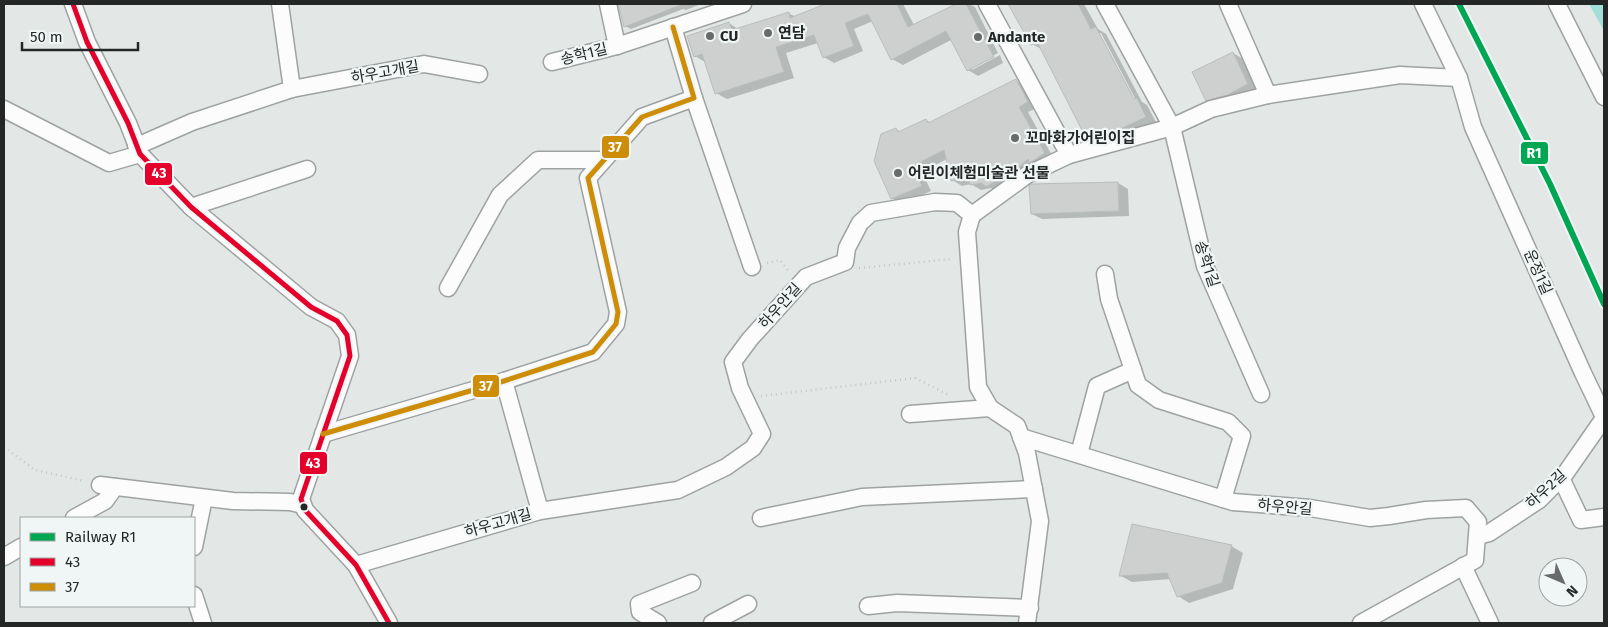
<svg xmlns="http://www.w3.org/2000/svg" width="1608" height="627" font-family="'Fira Sans','Noto Sans KR',sans-serif">
<rect width="100%" height="100%" fill="#e3e8e7"/>
<path fill="#a3ded9" d="M 1589,4 L 1604,4 L 1604,31 Z"/>
<g fill="#0003" fill-rule="evenodd">
<path d="M 619,4 L 701,4 L 686,10 L 683,9 L 631,29 L 625,26 Z"/>
<path d="M 829,4 L 852,4 L 853,6 L 858,4 L 903,4 L 914,25 L 959,4 L 969,4 L 975,7 L 998,53 L 972,67 L 972,70 L 1000,55 L 1003,63 L 978,76 L 968,70 L 951,40 L 903,65 L 892,59 L 873,21 L 854,29 L 863,51 L 834,63 L 824,57 L 818,43 L 786,53 L 794,78 L 727,99 L 716,93 L 705,62 L 695,56 L 729,23 L 738,29 L 788,13 L 796,17 Z"/>
<path d="M 1010,4 L 1084,4 L 1098,29 L 1106,34 L 1142,102 L 1147,105 L 1156,122 L 1125,138 L 1098,145 L 1088,139 L 1043,50 L 1032,44 ZM 1098,33 L 1101,33 L 1138,104 L 1136,105 Z"/>
<path d="M 1233,53 L 1243,59 L 1258,90 L 1217,106 L 1206,100 Z"/>
<path d="M 1016,81 L 1026,87 L 1037,108 L 1028,112 L 1054,159 L 997,192 L 991,188 L 981,190 L 971,184 L 962,186 L 952,180 L 947,159 L 922,172 L 931,191 L 902,204 L 892,198 L 896,129 L 901,132 L 926,120 L 931,123 Z"/>
<path d="M 1118,183 L 1128,189 L 1129,216 L 1042,219 L 1032,214 Z"/>
<path d="M 1231,546 L 1243,553 L 1233,589 L 1189,603 L 1178,596 L 1171,579 L 1132,582 L 1121,576 Z"/>
</g>
<g fill="#cdd0cf" stroke="#babdbd">
<path d="M 618,4 L 681,4 L 681,5 L 624,27 Z"/>
<path d="M 825,4 L 897,4 L 908,27 L 956,4 L 966,4 L 994,57 L 967,71 L 946,31 L 891,60 L 868,14 L 845,23 L 854,46 L 823,58 L 814,35 L 776,47 L 784,72 L 715,94 L 702,54 L 694,57 L 687,36 L 729,22 L 732,30 L 789,12 L 790,18 Z"/>
<path d="M 1008,4 L 1078,4 L 1091,29 L 1096,27 L 1134,99 L 1137,98 L 1146,117 L 1114,132 L 1087,140 L 1037,42 L 1031,45 Z"/>
<path d="M 1233,52 L 1248,84 L 1227,95 L 1206,101 L 1192,72 Z"/>
<path d="M 1016,79 L 1028,102 L 1019,107 L 1045,153 L 1029,163 L 1028,159 L 1018,168 L 986,187 L 982,183 L 970,185 L 968,177 L 951,181 L 944,150 L 913,166 L 922,186 L 891,199 L 874,161 L 881,134 L 896,128 L 898,132 L 926,119 L 928,123 Z"/>
<path d="M 1118,182 L 1119,211 L 1031,214 L 1029,186 L 1031,184 Z"/>
<path d="M 1132,524 L 1232,545 L 1222,583 L 1177,597 L 1167,573 L 1119,576 Z"/>
</g>
<g fill="none" stroke-linecap="round" stroke-linejoin="round">
<defs>
<g id="minor">
<path d="M 73,4 L 87,42 L 128,123 L 140,154 L 191,207 L 311,307 L 337,321 L 347,335 L 350,356 L 301,499 L 305,510 L 356,565 L 389,623"/>
<path d="M 987,4 L 1069,155"/>
<path d="M 1105,4 L 1172,127 L 1205,266 L 1261,394"/>
<path d="M 1228,4 L 1268,95"/>
<path d="M 1423,4 L 1459,78 L 1473,127 L 1583,373 L 1604,417"/>
<path d="M 1557,4 L 1604,97"/>
<path d="M 617,46 L 743,4"/>
<path d="M 552,62 L 617,46 L 608,4"/>
<path d="M 292,89 L 424,64 L 479,74"/>
<path d="M 694,98 L 752,267"/>
<path d="M 4,109 L 109,163 L 140,154"/>
<path d="M 136,145 L 144,143 L 192,122 L 292,89 L 280,4"/>
<path d="M 191,207 L 307,169"/>
<path d="M 972,215 L 1027,175 L 1069,155 L 1172,127 L 1211,109 L 1268,95 L 1400,75 L 1459,78"/>
<path d="M 448,288 L 500,195 L 538,160 L 603,160"/>
<path d="M 1133,370 L 1138,385 L 1159,400 L 1228,422 L 1242,436 L 1223,499"/>
<path d="M 910,414 L 990,408"/>
<path d="M 323,434 L 504,381 L 593,352 L 616,324 L 618,312 L 588,178 L 642,117 L 694,98 L 673,27"/>
<path d="M 1021,437 L 1233,502 L 1310,508 L 1370,518 L 1389,516 L 1426,510 L 1466,508 L 1478,522 L 1475,560 L 1361,623"/>
<path d="M 1079,454 L 1097,386 L 1133,370 L 1109,299 L 1105,274"/>
<path d="M 1561,478 L 1581,520 L 1604,517"/>
<path d="M 100,485 L 233,501 L 290,502 L 303,505"/>
<path d="M 540,511 L 678,490 L 726,467 L 753,448 L 762,434 L 740,388 L 733,362 L 750,339 L 806,277 L 845,262 L 847,248 L 860,223 L 871,213 L 935,202 L 957,203 L 972,215 L 967,232 L 978,387 L 990,408 L 1017,426 L 1027,453 L 1040,521 L 1027,623"/>
<path d="M 74,518 L 105,501 L 115,487"/>
<path d="M 761,518 L 862,497 L 1034,489"/>
<path d="M 1478,536 L 1489,533 L 1539,500 L 1565,474 L 1604,418"/>
<path d="M 194,547 L 204,498"/>
<path d="M 4,557 L 21,547"/>
<path d="M 356,565 L 540,511 L 504,381"/>
<path d="M 1463,566 L 1490,623"/>
<path d="M 194,595 L 203,623"/>
<path d="M 868,606 L 897,603 L 1030,608"/>
<path d="M 658,623 L 640,612 L 639,604 L 692,583"/>
<path d="M 712,623 L 748,604"/>
</g>
</defs>
<use href="#minor" stroke="#9fa2a2" stroke-width="19"/>
<g stroke="#c5c6c6" stroke-width="2.5" stroke-dasharray="1 4" stroke-linecap="butt">
<path d="M 767,263 L 780,260 L 790,273"/>
<path d="M 859,268 L 953,259"/>
<path d="M 761,396 L 915,378 L 949,395"/>
<path d="M 4,447 L 35,470 L 84,481"/>
</g>
<use href="#minor" stroke="#fbfcfb" stroke-width="16"/>
<defs>
<path id="bus-1" d="M 73,4 L 87,42 L 128,123 L 140,154 L 191,207 L 311,307 L 337,321 L 347,335 L 350,356 L 301,499 L 305,510 L 356,565 L 389,623"/>
<path id="bus-2" d="M 323,434 L 504,381 L 593,352 L 616,324 L 618,312 L 588,178 L 642,117 L 694,98 L 673,27"/>
</defs>
<use href="#bus-1" stroke="#f0f6f5" stroke-width="9"/>
<use href="#bus-2" stroke="#f0f6f5" stroke-width="9"/>
<use href="#bus-1" stroke="#e4002b" stroke-width="5"/>
<use href="#bus-2" stroke="#cd8d08" stroke-width="5"/>
<defs>
<path id="rail-1" d="M 1459,4 L 1550,184 L 1604,304"/>
</defs>
<use href="#rail-1" stroke="#f0f6f5" stroke-width="10"/>
<use href="#rail-1" stroke="#00a651" stroke-width="6"/>
</g>
<g fill="#686b6a" stroke="#f0f6f5" stroke-width="2">
<circle cx="768" cy="33" r="5"/>
<circle cx="710" cy="36" r="5"/>
<circle cx="978" cy="37" r="5"/>
<circle cx="1015" cy="138" r="5"/>
<circle cx="898" cy="173" r="5"/>
</g>
<circle fill="#252727" stroke="#f0f6f5" stroke-width="2" cx="304" cy="507" r="4.5"/>
<g text-anchor="middle" dominant-baseline="central" stroke-width="4.5" stroke-linejoin="round" paint-order="stroke">
<g font-size="15" font-weight="bold" fill="#252727" stroke="#f0f6f5" text-anchor="start">
<text x="778" y="33">연담</text>
<text x="720" y="36">CU</text>
<text x="988" y="37">Andante</text>
<text x="1025" y="138">꼬마화가어린이집</text>
<text x="908" y="173">어린이체험미술관 선물</text>
</g>
<g font-size="15" fill="#252727" stroke="#f0f6f5">
<text transform="translate(584 54) rotate(-14)">송학1길</text>
<text transform="translate(385 72) rotate(-10)">하우고개길</text>
<text transform="translate(1207 264) rotate(72)">송학1길</text>
<text transform="translate(1538 272) rotate(66)">운정1길</text>
<text transform="translate(780 306) rotate(-48)">하우안길</text>
<text transform="translate(1546 489) rotate(-43)">하우2길</text>
<text transform="translate(1285 507) rotate(5)">하우안길</text>
<text transform="translate(498 523) rotate(-16)">하우고개길</text>
</g>
</g>
<g stroke="#f0f6f5" stroke-width="2">
<rect x="601" y="135" width="29" height="24" rx="5" fill="#cd8d08"/>
<rect x="1520" y="141" width="29" height="24" rx="5" fill="#00a651"/>
<rect x="144" y="162" width="29" height="24" rx="5" fill="#e4002b"/>
<rect x="472" y="374" width="28" height="24" rx="5" fill="#cd8d08"/>
<rect x="299" y="451" width="29" height="24" rx="5" fill="#e4002b"/>
</g>
<g font-size="14" text-anchor="middle" font-weight="bold" fill="#fff">
<text x="615" y="152">37</text>
<text x="1534" y="158">R1</text>
<text x="159" y="178">43</text>
<text x="486" y="391">37</text>
<text x="313" y="468">43</text>
</g>
<rect width="1608" height="627" fill="none" stroke="#252727" stroke-width="10"/>
<rect x="20" y="517" width="175" height="90" fill="#f0f6f5" stroke="#9fa3a3"/>
<rect x="30" y="533" width="25" height="8" fill="#00a651" stroke="#9fa3a3"/>
<text x="65" y="542" font-size="15" fill="#252727">Railway R1</text>
<rect x="30" y="558" width="25" height="8" fill="#e4002b" stroke="#9fa3a3"/>
<text x="65" y="567" font-size="15" fill="#252727">43</text>
<rect x="30" y="583" width="25" height="8" fill="#cd8d08" stroke="#9fa3a3"/>
<text x="65" y="592" font-size="15" fill="#252727">37</text>
<g transform="translate(1563 582) rotate(135)"><circle r="24" fill="#f0f6f5" stroke="#9fa3a3"/>
<path d="M0-4L9 19L0 12L-9 19Z" fill="#686b6a"/>
<text y="-8" font-size="14" font-weight="bold" text-anchor="middle" fill="#252727">N</text>
</g>
<path d="M22 42v8h116v-8" fill="none" stroke="#252727" stroke-width="2.5"/>
<text x="30" y="42" font-size="15" fill="#252727" stroke="#f0f6f5" stroke-width="4" paint-order="stroke">50 m</text>
</svg>
